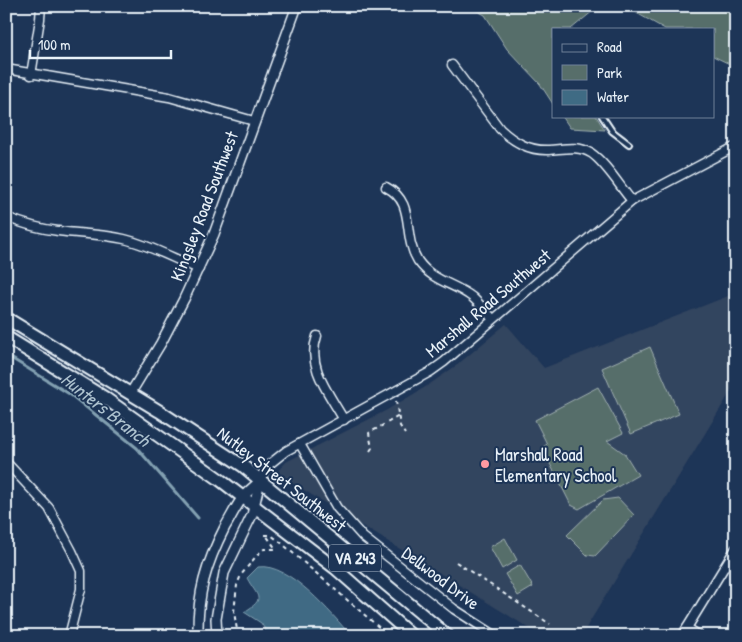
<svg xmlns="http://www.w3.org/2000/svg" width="742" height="642" font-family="'Patrick Hand',sans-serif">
<rect width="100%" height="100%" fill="#1d3557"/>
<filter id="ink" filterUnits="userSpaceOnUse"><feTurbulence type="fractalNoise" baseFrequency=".02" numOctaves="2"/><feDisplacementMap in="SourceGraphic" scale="10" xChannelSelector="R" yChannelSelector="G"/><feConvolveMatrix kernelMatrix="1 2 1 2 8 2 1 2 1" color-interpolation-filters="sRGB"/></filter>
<g filter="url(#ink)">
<path fill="#32445e" d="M 736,293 L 736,383 L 581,636 L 542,636 L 276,473 L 286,462 L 387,410 L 427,386 L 457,365 L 506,324 L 544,368 Z"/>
<g fill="#576e6a" stroke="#a0b0b1">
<path d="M 468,6 L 599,6 L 571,29 L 553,29 L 553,104 L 540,84 L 507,49 L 485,15 Z"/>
<path d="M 624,6 L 736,6 L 736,67 L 713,56 L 713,29 L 665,29 Z"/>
<path d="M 562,116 L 596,116 L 605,130 L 570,128 Z"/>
<path d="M 650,347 L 679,414 L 631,434 L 602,368 Z"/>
<path d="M 598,387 L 623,433 L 607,441 L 625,454 L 638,475 L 579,509 L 571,505 L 542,448 L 547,444 L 535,420 Z"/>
<path d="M 618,498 L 634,515 L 595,556 L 587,555 L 567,535 L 603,500 Z"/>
<path d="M 505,538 L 517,560 L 502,569 L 490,547 Z"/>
<path d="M 520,565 L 533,587 L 518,596 L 505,574 Z"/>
</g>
<path fill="#3f6b84" stroke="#83a1b2" d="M 258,567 C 289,562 333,615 351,636 L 308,636 L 299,632 L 286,636 L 269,636 L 261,623 L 244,612 C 267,598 257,597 247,578 Z"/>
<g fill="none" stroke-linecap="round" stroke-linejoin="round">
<path stroke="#83a1b2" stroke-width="3" d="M 6,355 L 71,395 L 137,448 L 198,518"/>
<defs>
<path id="service" d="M 602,116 L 612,131 L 629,144"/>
<g id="minor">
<path d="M 452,65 L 500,129 C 514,142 529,151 549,150 C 564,149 578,145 591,153 C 606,163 620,187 632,201"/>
<path d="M 6,69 L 169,97 L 254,121"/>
<path d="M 31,75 L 40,19 L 41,6"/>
<path d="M 386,187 C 417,203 401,234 418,261 C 433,282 454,283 472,297 C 479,303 486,312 493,319"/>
<path d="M 6,217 C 23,224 41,229 58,231 C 80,234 102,234 124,239 C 150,245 174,259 199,269"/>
<path d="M 317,336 C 306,367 329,393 344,420"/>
<path d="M 300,444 L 337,508 L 363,537 L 454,609 L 496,636"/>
<path d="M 6,462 L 49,508 L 72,551 L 81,571 L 81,589 L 69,636"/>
<path d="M 260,481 L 266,467 L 286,451 L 430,372 L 444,362 L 632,201 L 736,146"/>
<path d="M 687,628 L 700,636"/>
<path d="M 682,636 L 736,548"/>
</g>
<g id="tertiary">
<path d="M 130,394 L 161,343 L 184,299 L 214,234 L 297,6"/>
<path d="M 198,636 C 197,594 206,564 225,527 C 231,517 236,506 243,497 C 248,491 255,486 260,481"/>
<path d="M 217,636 L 216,619 L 224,573 L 252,515 L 260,481"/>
</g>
<g id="primary">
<path d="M 6,318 L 159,411 L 243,466 L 448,636"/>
<path d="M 6,337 L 105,398 L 219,479 L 335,568 L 412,636"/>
</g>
</defs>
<use href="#service" stroke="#e8f1f8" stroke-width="8"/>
<use href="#minor" stroke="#e8f1f8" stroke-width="11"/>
<use href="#tertiary" stroke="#e8f1f8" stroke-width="12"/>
<use href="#primary" stroke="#e8f1f8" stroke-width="15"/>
<g stroke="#e8f1f8" stroke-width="2" stroke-dasharray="4 4" stroke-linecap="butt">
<path d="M 396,401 L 400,426 L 405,434"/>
<path d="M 370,451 L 372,448 L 369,433 L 399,416"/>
<path d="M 265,535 L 271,535 L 279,541 L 389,636"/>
<path d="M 456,562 L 550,624"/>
<path d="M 238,636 L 234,612 L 237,585 L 241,575 L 257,555 L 264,549 L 276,549 L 266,535"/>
</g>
<use href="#service" stroke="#1d3557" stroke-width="4"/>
<use href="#minor" stroke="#1d3557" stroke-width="8"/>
<use href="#tertiary" stroke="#1d3557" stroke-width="9"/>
<use href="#primary" stroke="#1d3557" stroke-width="11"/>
</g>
</g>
<circle fill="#ff9aa2" stroke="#1d3557" stroke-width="2" cx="485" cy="464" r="5"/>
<g text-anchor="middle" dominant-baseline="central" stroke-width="4" stroke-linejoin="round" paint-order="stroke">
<rect fill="#1d3557" stroke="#abb9c8" stroke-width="1" x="329" y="544.5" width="52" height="27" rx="4"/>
<g font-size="16" font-weight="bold" fill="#e8f1f8">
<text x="355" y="558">VA 243</text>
</g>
<g font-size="18" fill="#e8f1f8" stroke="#1d3557">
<text transform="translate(204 206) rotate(-69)">Kingsley Road Southwest</text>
<text transform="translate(488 303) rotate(-40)">Marshall Road Southwest</text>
<text transform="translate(282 479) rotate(38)">Nutley Street Southwest</text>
<text transform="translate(441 578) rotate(37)">Dellwood Drive</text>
</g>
<g font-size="18" fill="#e8f1f8" stroke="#1d3557" text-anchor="start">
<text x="495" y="454">Marshall Road<tspan x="495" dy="21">Elementary School</tspan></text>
</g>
<g font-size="19" font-style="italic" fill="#adc2cf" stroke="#1d3557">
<text transform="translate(106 409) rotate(38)">Hunters Branch</text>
</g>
</g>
<rect width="742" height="642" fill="none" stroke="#1d3557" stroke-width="25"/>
<rect x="12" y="12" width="717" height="617" fill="none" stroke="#e8f1f8" stroke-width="2" filter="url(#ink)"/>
<rect x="552" y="28" width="162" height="90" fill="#1d3557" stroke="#6e8097"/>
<rect x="562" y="44" width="25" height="8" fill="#1d3557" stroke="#6e8097"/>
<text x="597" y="52" font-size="15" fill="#e8f1f8">Road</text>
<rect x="562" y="65" width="25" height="15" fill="#576e6a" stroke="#6e8097"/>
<text x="597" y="78" font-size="15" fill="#e8f1f8">Park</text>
<rect x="562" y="90" width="25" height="15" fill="#3f6b84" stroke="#6e8097"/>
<text x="597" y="102" font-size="15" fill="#e8f1f8">Water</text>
<path d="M30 50v8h141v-8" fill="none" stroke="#e8f1f8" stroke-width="2.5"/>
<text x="38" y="50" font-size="15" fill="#e8f1f8" stroke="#1d3557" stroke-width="4" paint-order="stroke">100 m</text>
</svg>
